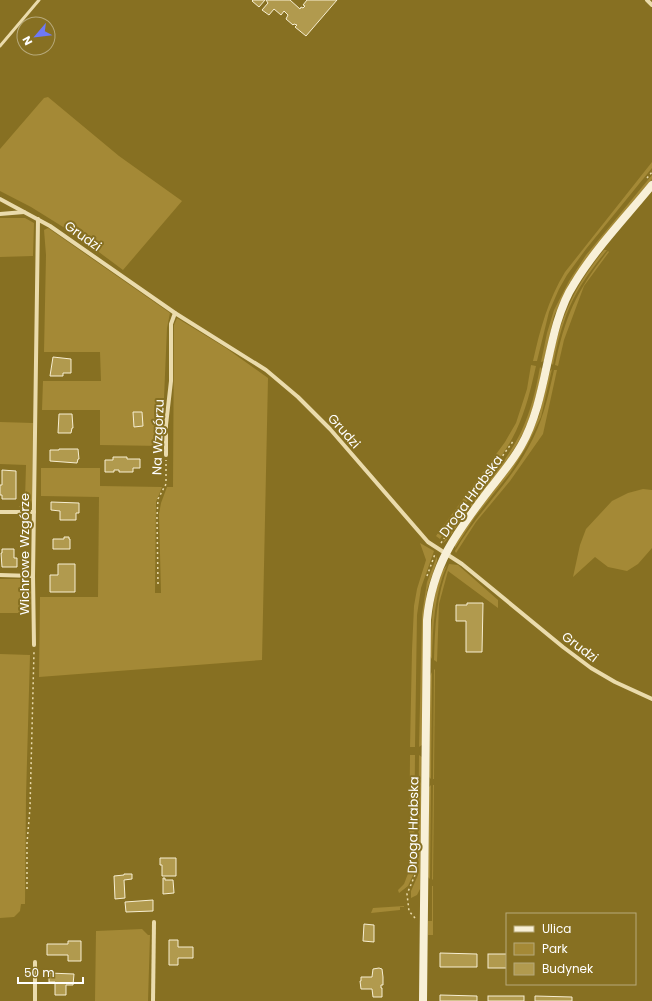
<svg xmlns="http://www.w3.org/2000/svg" width="652" height="1001" font-family="Poppins,sans-serif">
<rect width="100%" height="100%" fill="#877022"/>
<g fill="#a48936">
<path d="M 48,97 L 119,156 L 182,201 L 123,270 L 76,235 L 31,207 L 0,191 L 0,149 L 44,98 Z"/>
<path d="M 652,162 L 652,168 L 586,249 L 567,275 L 559,289 L 549,312 L 537,361 L 533,361 C 540,329 548,300 565,272 Z"/>
<path d="M 652,175 L 652,179 L 588,257 L 569,284 L 554,316 L 544,361 L 541,362 L 547,333 L 554,310 L 569,281 L 586,255 Z"/>
<path d="M 0,218 L 25,218 L 34,223 L 33,256 L 0,257 Z"/>
<path d="M 48,228 L 170,313 L 167,328 L 164,398 L 157,398 L 157,414 L 162,420 L 162,446 L 100,445 L 100,410 L 42,410 L 43,381 L 101,381 L 100,352 L 44,352 L 46,255 L 44,230 Z"/>
<path d="M 604,250 L 607,250 C 590,271 575,291 566,316 C 560,332 556,349 553,365 L 551,363 C 561,316 574,287 604,250 Z"/>
<path d="M 608,251 L 609,252 L 584,286 L 564,340 L 558,366 L 555,365 C 565,316 577,290 608,251 Z"/>
<path d="M 177,318 L 226,348 L 268,378 L 262,660 L 39,677 L 40,597 L 98,597 L 99,497 L 41,496 L 41,468 L 100,468 L 100,486 L 162,487 L 156,502 L 155,593 L 161,593 L 159,514 L 161,503 L 167,487 L 173,487 L 174,325 Z"/>
<path d="M 531,365 L 536,366 C 531,388 526,410 516,431 C 497,470 463,502 440,539 L 436,536 L 505,442 L 516,423 L 527,389 Z"/>
<path d="M 540,367 L 542,369 C 538,390 533,411 524,431 C 509,462 485,489 464,516 C 458,523 450,539 443,543 C 467,505 501,472 521,432 C 531,411 536,389 540,367 Z"/>
<path d="M 552,369 L 541,417 L 527,446 L 510,473 L 475,517 L 455,548 L 455,544 L 460,536 L 525,447 L 539,416 L 550,371 Z"/>
<path d="M 554,370 L 557,370 L 543,434 L 510,481 L 476,522 L 456,553 L 455,551 C 476,514 508,485 528,448 C 542,424 548,397 554,370 Z"/>
<path d="M 0,422 L 33,423 L 32,500 L 31,504 L 26,508 L 19,507 L 25,500 L 26,465 L 0,464 Z"/>
<path d="M 643,489 L 652,490 L 652,548 L 638,564 L 627,571 L 608,567 L 595,557 L 573,577 L 580,545 L 586,529 L 612,501 L 628,493 Z"/>
<path d="M 420,543 L 434,551 L 421,588 L 417,615 L 415,747 L 410,747 L 412,650 L 414,606 L 417,589 L 426,560 Z"/>
<path d="M 437,556 L 437,561 L 427,590 L 424,614 L 422,745 L 419,747 L 422,614 L 427,582 Z"/>
<path d="M 449,564 L 458,565 L 498,600 L 498,608 L 448,571 L 439,604 L 437,662 L 434,660 C 435,627 436,595 449,564 Z"/>
<path d="M 447,565 C 434,595 433,627 432,659 L 430,656 C 431,636 432,578 447,565 Z"/>
<path d="M 0,579 L 21,579 L 31,592 L 30,613 L 0,613 Z"/>
<path d="M 0,654 L 30,655 L 26,796 L 25,904 L 21,904 L 20,911 L 14,917 L 0,918 Z"/>
<path d="M 435,669 L 434,779 L 433,779 L 434,670 Z"/>
<path d="M 432,672 L 431,779 L 429,777 L 430,676 Z"/>
<path d="M 410,755 L 415,755 L 414,873 L 408,886 L 399,893 L 398,890 L 404,884 L 409,871 Z"/>
<path d="M 419,755 L 422,757 L 420,889 L 417,895 L 411,898 L 411,891 L 418,875 Z"/>
<path d="M 431,785 L 430,879 L 428,877 L 429,787 Z"/>
<path d="M 433,785 L 434,785 L 433,880 L 432,879 Z"/>
<path d="M 432,886 L 433,886 L 433,935 L 428,935 L 428,921 L 432,921 Z"/>
<path d="M 404,906 L 404,907 L 400,907 L 400,910 L 371,913 L 373,908 Z"/>
<path d="M 142,929 L 148,935 L 150,935 L 148,1001 L 95,1001 L 96,931 Z"/>
</g>
<g fill="#b19a4e" stroke="#f7eed1">
<path d="M 253,0 L 265,0 L 259,7 L 252,1 Z"/>
<path d="M 266,0 L 290,0 L 300,9 L 301,7 L 303,8 L 305,6 L 303,5 L 307,0 L 337,0 L 306,36 L 295,27 L 297,25 L 294,24 L 293,25 L 286,19 L 288,15 L 284,11 L 281,15 L 274,9 L 269,15 L 262,10 L 268,3 Z"/>
<path d="M 53,357 L 71,359 L 71,373 L 63,373 L 63,376 L 50,376 Z"/>
<path d="M 133,412 L 142,412 L 143,426 L 134,427 Z"/>
<path d="M 59,414 L 72,414 L 73,428 L 72,428 L 71,433 L 58,433 Z"/>
<path d="M 59,449 L 78,449 L 79,459 L 78,459 L 77,463 L 50,461 L 50,450 L 59,450 Z"/>
<path d="M 113,457 L 127,457 L 127,459 L 140,459 L 140,468 L 133,468 L 133,472 L 119,472 L 119,470 L 114,470 L 114,472 L 105,472 L 105,460 L 113,460 Z"/>
<path d="M 2,470 L 16,471 L 16,499 L 2,499 L 2,495 L 0,495 L 0,485 L 2,485 Z"/>
<path d="M 51,502 L 79,503 L 79,513 L 76,513 L 76,520 L 60,520 L 60,511 L 51,510 Z"/>
<path d="M 64,537 L 69,537 L 69,539 L 70,539 L 70,549 L 53,549 L 53,539 L 64,539 Z"/>
<path d="M 2,549 L 14,549 L 14,558 L 17,558 L 17,567 L 2,567 L 1,553 L 2,553 Z"/>
<path d="M 58,564 L 75,564 L 75,592 L 50,592 L 50,575 L 58,575 Z"/>
<path d="M 467,603 L 483,603 L 482,652 L 466,652 L 466,621 L 456,621 L 456,605 L 467,605 Z"/>
<path d="M 160,858 L 176,858 L 176,876 L 162,876 L 162,865 L 160,865 Z"/>
<path d="M 124,874 L 132,874 L 132,879 L 124,880 L 125,898 L 115,899 L 114,876 L 124,875 Z"/>
<path d="M 163,878 L 165,878 L 165,880 L 173,880 L 174,893 L 163,894 Z"/>
<path d="M 153,900 L 153,911 L 126,912 L 125,902 Z"/>
<path d="M 364,924 L 374,925 L 374,942 L 363,941 Z"/>
<path d="M 169,940 L 178,940 L 178,947 L 193,947 L 193,958 L 178,958 L 178,965 L 169,965 Z"/>
<path d="M 68,941 L 81,941 L 81,961 L 68,961 L 68,955 L 47,955 L 47,944 L 68,944 Z"/>
<path d="M 440,953 L 477,954 L 477,967 L 440,967 Z"/>
<rect x="488" y="954" width="19" height="14"/>
<path d="M 379,968 L 382,969 L 383,977 L 383,985 L 381,985 L 381,988 L 382,988 L 382,997 L 373,997 L 372,989 L 361,989 L 360,981 L 361,981 L 361,977 L 372,977 L 373,969 Z"/>
<path d="M 49,973 L 74,974 L 73,985 L 66,985 L 66,995 L 55,995 L 55,982 L 49,982 Z"/>
<path d="M 440,995 L 477,996 L 477,1001 L 440,1001 Z"/>
<rect x="488" y="996" width="36" height="5"/>
<path d="M 535,996 L 572,997 L 572,1001 L 535,1001 Z"/>
</g>
<g fill="none" stroke-linecap="round" stroke-linejoin="round">
<g stroke="#eadbac" stroke-width="1.5" stroke-dasharray="2 3" stroke-linecap="butt">
<path d="M 647,178 L 652,172"/>
<path d="M 488,476 L 514,440"/>
<path d="M 441,543 L 463,510"/>
<path d="M 427,576 L 435,554"/>
<path d="M 158,584 L 157,517 L 158,499 L 166,484 L 166,460"/>
<path d="M 27,889 L 27,843 L 30,808 L 34,651"/>
<path d="M 415,918 L 409,911 L 407,894 L 415,875"/>
</g>
<path stroke="#eadbac" stroke-width="3" d="M 0,46 L 39,0"/>
<g stroke="#eadbac" stroke-width="4">
<path d="M 647,0 L 652,5"/>
<path d="M 0,199 L 50,226 L 175,313 L 266,370 L 298,397 L 330,429 L 428,542 L 462,564 L 563,647 L 591,668 L 615,682 L 652,699"/>
<path d="M 0,214 L 24,212"/>
<path d="M 166,455 L 166,425 L 171,381 L 171,324 L 175,313"/>
<path d="M 0,512 L 34,512"/>
<path d="M 0,575 L 33,576"/>
<path d="M 34,645 L 33,576 L 38,219"/>
<path d="M 35,1001 L 35,962"/>
<path d="M 153,1001 L 154,922"/>
</g>
<path stroke="#f8f0d7" stroke-width="8" d="M 423,1001 L 427,620 C 432,565 456,533 489,490 C 500,476 512,462 521,446 C 542,409 545,364 557,323 C 561,310 566,296 574,284 C 595,249 626,217 652,185"/>
</g>
<g text-anchor="middle" dominant-baseline="central" stroke-width="4" stroke-linejoin="round" paint-order="stroke">
<g font-size="13" fill="#fff" stroke="#877022">
<text transform="translate(83 236) rotate(35)">Grudzi</text>
<text transform="translate(344 431) rotate(48)">Grudzi</text>
<text transform="translate(158 437) rotate(-88)">Na Wzgórzu</text>
<text transform="translate(471 496) rotate(-54)">Droga Hrabska</text>
<text transform="translate(24 554) rotate(-90)">Wichrowe Wzgórze</text>
<text transform="translate(580 647) rotate(37)">Grudzi</text>
<text transform="translate(413 825) rotate(-89)">Droga Hrabska</text>
</g>
</g>
<rect x="506" y="913" width="130" height="72" fill="#877022" stroke="#b7a97a"/>
<rect x="514" y="926" width="20" height="6" fill="#f8f0d7" stroke="#b7a97a"/>
<text x="542" y="933" font-size="12" fill="#ffffff">Ulica</text>
<rect x="514" y="943" width="20" height="12" fill="#a48936" stroke="#b7a97a"/>
<text x="542" y="953" font-size="12" fill="#ffffff">Park</text>
<rect x="514" y="963" width="20" height="12" fill="#b19a4e" stroke="#b7a97a"/>
<text x="542" y="973" font-size="12" fill="#ffffff">Budynek</text>
<g transform="translate(36 36) rotate(242)"><circle r="19" fill="#877022" stroke="#b7a97a"/>
<path d="M0-3L7 15L0 10L-7 15Z" fill="#6e79f6"/>
<text y="-6" font-size="11" font-weight="bold" text-anchor="middle" fill="#ffffff">N</text>
</g>
<path d="M18 977v6h65v-6" fill="none" stroke="#ffffff" stroke-width="2"/>
<text x="24" y="977" font-size="12" fill="#ffffff" stroke="#877022" stroke-width="3" paint-order="stroke">50 m</text>
</svg>
